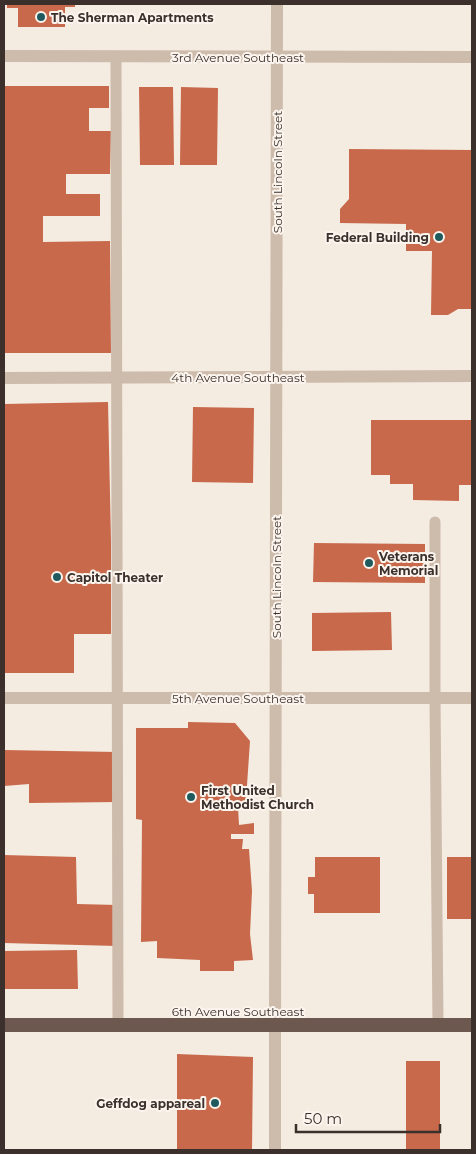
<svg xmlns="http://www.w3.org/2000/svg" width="476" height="1154" font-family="Montserrat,sans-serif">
<rect width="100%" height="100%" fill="#f4ebe1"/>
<g fill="#c8694b">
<path d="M 7,4 L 75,4 L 75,7 L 65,7 L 65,27 L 18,27 L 18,8 L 7,8 Z"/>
<path d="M 4,86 L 109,86 L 109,108 L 89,108 L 89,131 L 111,131 L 110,174 L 66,174 L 66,194 L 100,194 L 100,216 L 43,216 L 43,242 L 110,241 L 111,353 L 4,353 Z"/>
<path d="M 139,87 L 173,87 L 174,165 L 140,165 Z"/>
<path d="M 181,87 L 218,88 L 217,165 L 180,165 Z"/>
<path d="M 349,149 L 472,150 L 472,309 L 458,309 L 448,315 L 431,315 L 432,251 L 406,251 L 406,224 L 340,223 L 340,209 L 349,199 Z"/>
<path d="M 108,402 L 111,541 L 111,634 L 74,634 L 74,673 L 4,673 L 4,404 Z"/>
<path d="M 193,407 L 254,408 L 253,483 L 192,482 Z"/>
<path d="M 371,420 L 472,420 L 472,485 L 459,485 L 459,501 L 413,500 L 413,484 L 390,484 L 390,475 L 371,475 Z"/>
<path d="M 314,543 L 425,544 L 425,583 L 313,582 Z"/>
<path d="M 391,612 L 392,650 L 312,651 L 312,613 Z"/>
<path d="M 188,722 L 235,723 L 250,741 L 246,800 L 238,807 L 239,825 L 254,823 L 254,834 L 231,834 L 231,839 L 243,839 L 242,849 L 249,849 L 252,891 L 250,934 L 253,960 L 234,961 L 234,971 L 200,971 L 200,960 L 157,958 L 157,941 L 141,942 L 142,820 L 136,819 L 136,728 L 188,728 Z"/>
<path d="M 4,750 L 117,752 L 117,802 L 29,803 L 29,784 L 4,786 Z"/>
<path d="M 4,855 L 76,857 L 77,904 L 117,905 L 117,946 L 4,943 Z"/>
<path d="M 315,857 L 380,857 L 380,913 L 314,913 L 314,894 L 308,894 L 308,877 L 315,877 Z"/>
<rect x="447" y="857" width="25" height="62"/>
<path d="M 77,950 L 78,989 L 4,989 L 4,951 Z"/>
<path d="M 177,1054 L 253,1057 L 252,1150 L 177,1150 Z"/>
<rect x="406" y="1061" width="34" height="89"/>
</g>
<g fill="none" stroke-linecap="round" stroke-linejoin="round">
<g stroke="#cdbbac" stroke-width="11">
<path d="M 116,57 L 118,1026"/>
<path d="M 435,522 L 435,698 L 438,1026"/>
</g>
<g stroke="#cdbbac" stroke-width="12">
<path d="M 4,378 L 472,376"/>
<path d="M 4,698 L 472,698"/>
<path d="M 275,1026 L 275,1150"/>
</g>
<g stroke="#cdbbac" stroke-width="12">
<path d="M 4,56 L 472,57"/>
<path d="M 275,1026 L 277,4"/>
</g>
<path stroke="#6c584f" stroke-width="14" d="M 4,1025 L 472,1025"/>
</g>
<g fill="#1f5a5e" stroke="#fbf5ee" stroke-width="2">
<circle cx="41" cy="17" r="5"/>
<circle cx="439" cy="237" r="5"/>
<circle cx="369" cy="563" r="5"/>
<circle cx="57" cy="577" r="5"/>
<circle cx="191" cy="797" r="5"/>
<circle cx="215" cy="1103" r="5"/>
</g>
<g text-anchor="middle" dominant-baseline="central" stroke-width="4" stroke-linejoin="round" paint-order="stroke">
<g font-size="12" font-weight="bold" fill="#3b302b" stroke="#fbf5ee" text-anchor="start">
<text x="51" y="17">The Sherman Apartments</text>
<text x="429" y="237" text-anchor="end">Federal Building</text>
<text x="379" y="556">Veterans<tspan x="379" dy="14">Memorial</tspan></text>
<text x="67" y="577">Capitol Theater</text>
<text x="201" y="790">First United<tspan x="201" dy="14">Methodist Church</tspan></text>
<text x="205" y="1103" text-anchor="end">Geffdog appareal</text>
</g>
<g font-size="12" fill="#3b302b" stroke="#fbf5ee">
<text x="238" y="57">3rd Avenue Southeast</text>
<text transform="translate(277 172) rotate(-90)">South Lincoln Street</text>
<text x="238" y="377">4th Avenue Southeast</text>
<text transform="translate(276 577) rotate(-90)">South Lincoln Street</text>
<text x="238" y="698">5th Avenue Southeast</text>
<text x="238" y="1011">6th Avenue Southeast</text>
</g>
</g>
<rect width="476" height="1154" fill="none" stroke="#3b302b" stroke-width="10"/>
<path d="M296 1124v8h144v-8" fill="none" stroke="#3b302b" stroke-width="2.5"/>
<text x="304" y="1124" font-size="15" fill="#3b302b" stroke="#fbf5ee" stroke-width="4" paint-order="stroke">50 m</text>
</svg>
